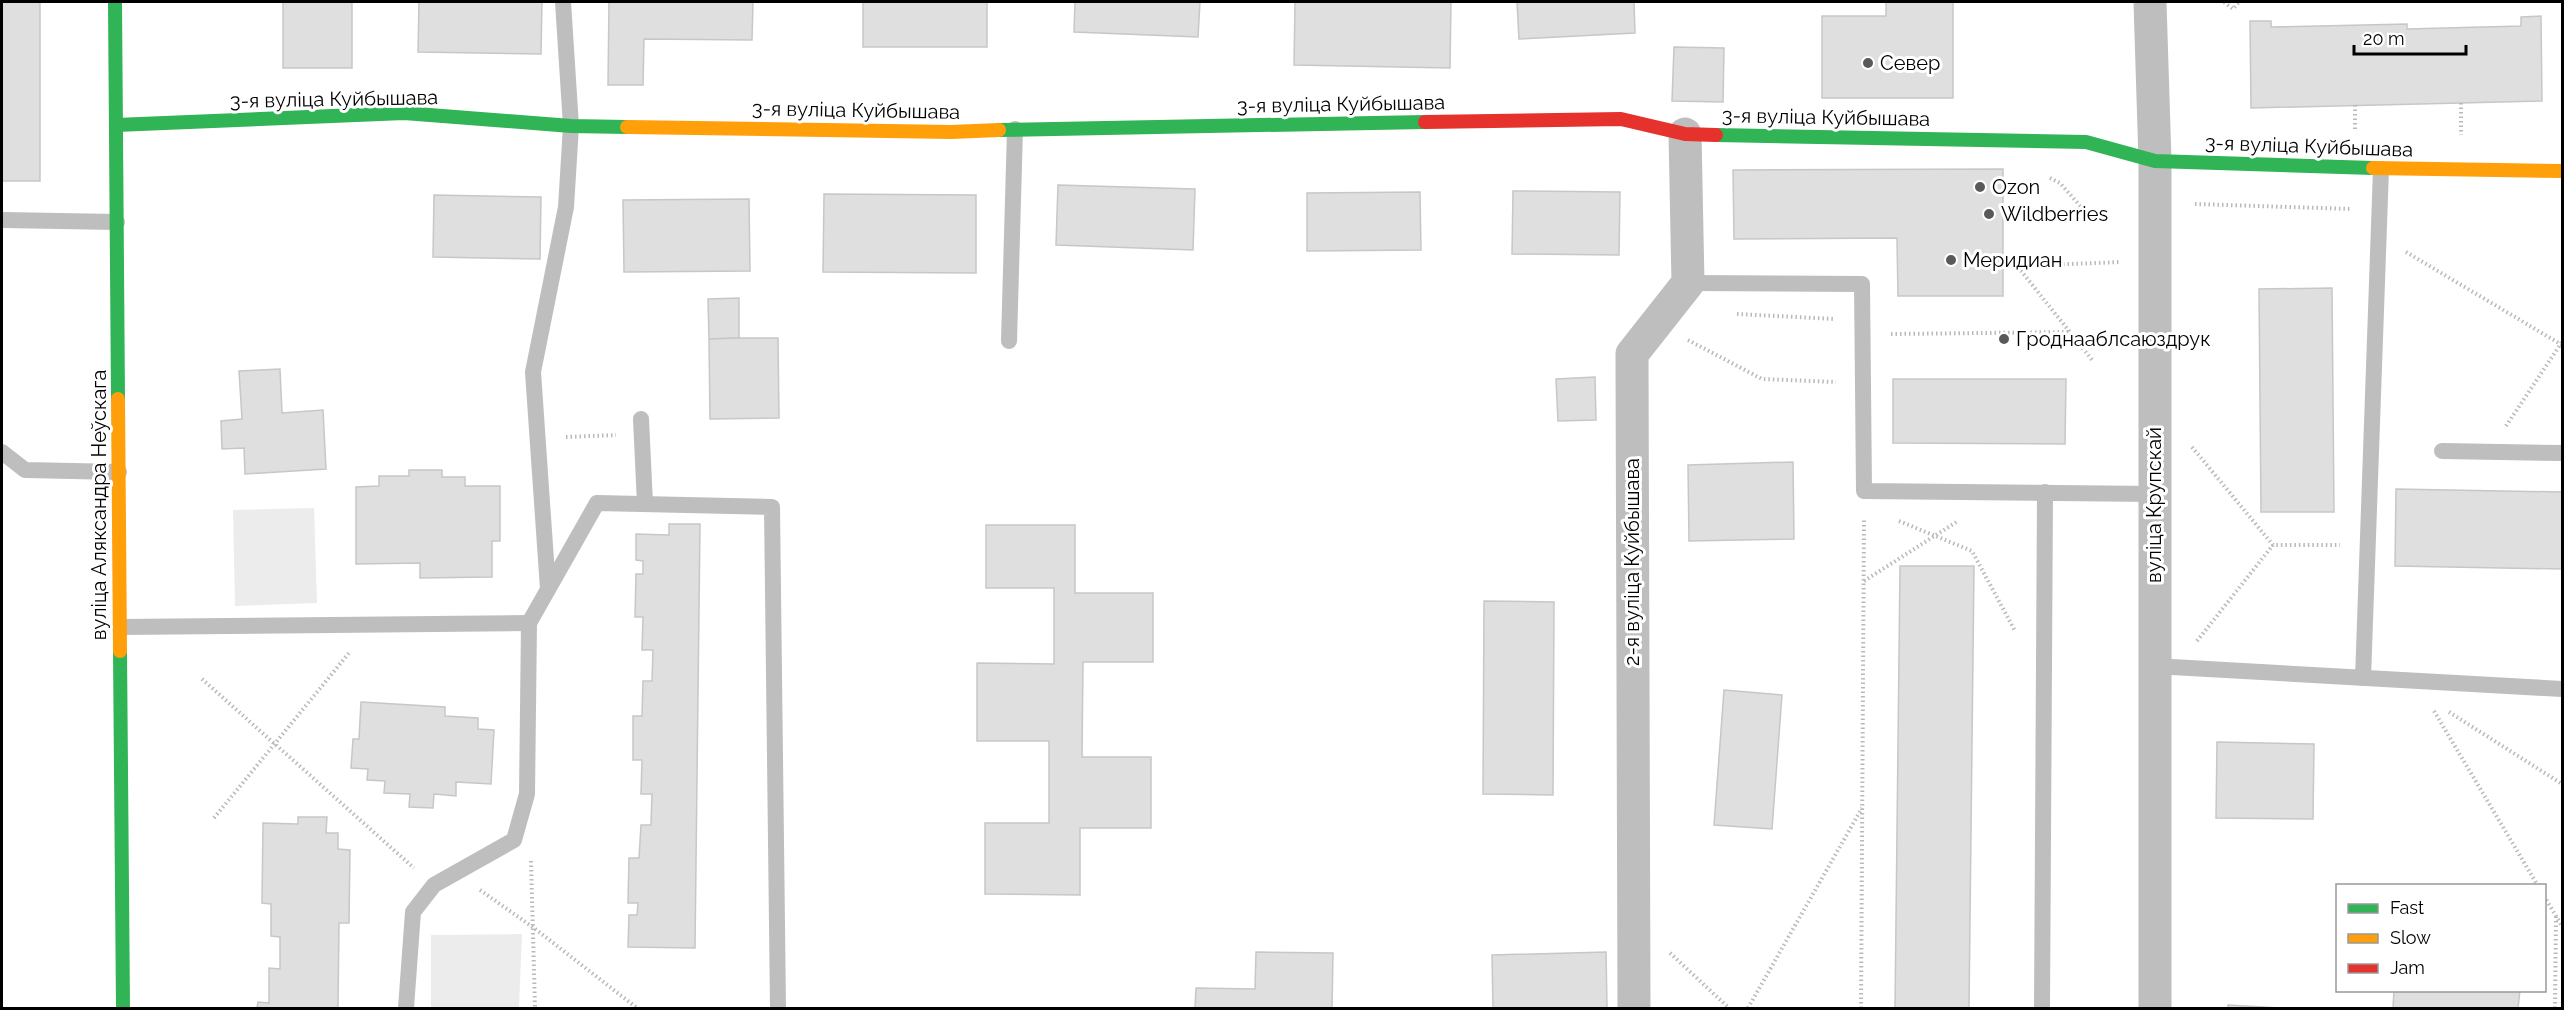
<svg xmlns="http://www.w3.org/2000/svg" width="2564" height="1010" font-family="Raleway,sans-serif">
<rect width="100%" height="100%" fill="#fff"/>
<g fill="#ececec">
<path d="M 314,508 L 317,603 L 235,606 L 233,510 Z"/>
<path d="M 522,934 L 519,1008 L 431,1008 L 431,935 Z"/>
</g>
<g fill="#dfdfdf" stroke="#c7c7c7" stroke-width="1.5">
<rect x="2" y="2" width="38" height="179"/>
<rect x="283" y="2" width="69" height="66"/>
<path d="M 419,2 L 542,2 L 541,54 L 418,52 Z"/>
<path d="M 609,2 L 753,2 L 752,40 L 644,39 L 643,85 L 608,85 Z"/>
<rect x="863" y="2" width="124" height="45"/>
<path d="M 1075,2 L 1200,2 L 1198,37 L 1074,32 Z"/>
<path d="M 1295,2 L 1451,2 L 1450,68 L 1294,65 Z"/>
<path d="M 1517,2 L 1634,2 L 1635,33 L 1519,39 Z"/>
<path d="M 1886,2 L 1953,2 L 1953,98 L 1822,98 L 1822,16 L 1886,16 Z"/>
<path d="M 2541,16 L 2542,101 L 2251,108 L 2250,21 L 2271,21 L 2271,27 L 2407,24 L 2407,29 L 2521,26 L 2521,17 Z"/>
<path d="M 1674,47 L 1724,48 L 1723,102 L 1672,101 Z"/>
<path d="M 2003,169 L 2003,296 L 1898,296 L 1897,238 L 1734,239 L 1733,170 Z"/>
<path d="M 1058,185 L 1195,189 L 1193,250 L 1056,245 Z"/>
<path d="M 1513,191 L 1620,192 L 1619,255 L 1512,254 Z"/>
<path d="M 1420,192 L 1421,250 L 1307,251 L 1307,193 Z"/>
<path d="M 824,194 L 976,195 L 976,273 L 823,272 Z"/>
<path d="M 434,195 L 541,197 L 540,259 L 433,257 Z"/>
<path d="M 749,199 L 750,271 L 624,272 L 623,200 Z"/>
<path d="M 2332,288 L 2334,512 L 2261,512 L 2259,289 Z"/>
<path d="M 739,298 L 739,338 L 709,339 L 708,299 Z"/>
<path d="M 739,338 L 778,338 L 779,418 L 710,419 L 709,339 Z"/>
<path d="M 280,369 L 282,413 L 323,410 L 326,469 L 245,474 L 244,448 L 222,449 L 221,421 L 242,419 L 239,371 Z"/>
<path d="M 1595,377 L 1596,420 L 1558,421 L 1556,379 Z"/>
<path d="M 1893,379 L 2066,379 L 2065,444 L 1893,443 Z"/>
<path d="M 1793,462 L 1794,539 L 1689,541 L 1688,465 Z"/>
<path d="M 409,470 L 442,470 L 442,477 L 465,477 L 465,486 L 500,486 L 500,541 L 492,541 L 492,577 L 420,578 L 420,563 L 356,564 L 356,487 L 379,486 L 379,476 L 409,476 Z"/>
<path d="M 2396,489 L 2562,492 L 2562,569 L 2395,566 Z"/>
<path d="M 669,524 L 700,524 L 695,948 L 628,947 L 629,915 L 637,915 L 638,903 L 628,903 L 629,858 L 639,858 L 641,825 L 651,825 L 652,794 L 641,794 L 642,760 L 633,760 L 633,716 L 642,716 L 643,681 L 652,681 L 653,650 L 642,650 L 643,617 L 635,617 L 636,574 L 643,574 L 643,561 L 636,560 L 636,534 L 669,535 Z"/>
<path d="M 986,525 L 1075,525 L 1075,593 L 1153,593 L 1153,662 L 1083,662 L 1082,757 L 1151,757 L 1151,828 L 1080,828 L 1080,895 L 985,894 L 985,823 L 1049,823 L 1049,741 L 977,741 L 977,663 L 1054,664 L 1054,588 L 986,588 Z"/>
<path d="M 1900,566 L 1974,566 L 1969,1008 L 1895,1008 Z"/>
<path d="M 1484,601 L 1554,602 L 1553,795 L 1483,794 Z"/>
<path d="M 1724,690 L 1782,695 L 1772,829 L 1714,825 Z"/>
<path d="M 361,702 L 445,707 L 445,716 L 478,718 L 478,729 L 494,730 L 491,784 L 456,782 L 456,796 L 434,794 L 433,808 L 409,807 L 410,794 L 384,793 L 385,781 L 367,780 L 368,769 L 351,768 L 353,739 L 359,739 Z"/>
<path d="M 2217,742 L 2314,744 L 2313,819 L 2216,818 Z"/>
<path d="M 298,817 L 327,817 L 326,833 L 338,833 L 338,849 L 350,850 L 349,923 L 339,923 L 338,1008 L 257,1008 L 258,1002 L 269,1003 L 269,968 L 280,969 L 280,937 L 271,936 L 271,904 L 262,903 L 263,823 L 298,824 Z"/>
<path d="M 1256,952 L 1333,953 L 1332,1008 L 1195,1008 L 1196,988 L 1255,989 Z"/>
<path d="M 1606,952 L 1607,1008 L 1493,1008 L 1492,955 Z"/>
<path d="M 2394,990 L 2520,990 L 2518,1008 L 2393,1008 Z"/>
<path d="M 2228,1005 L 2280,1008 L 2228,1008 Z"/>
</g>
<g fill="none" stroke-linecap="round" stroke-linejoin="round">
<g stroke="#b9b9b9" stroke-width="4" stroke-dasharray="1.5 3" stroke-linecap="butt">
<path d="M 2224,2 L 2233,9 L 2239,2"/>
<path d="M 2461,103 L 2461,135"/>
<path d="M 2355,105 L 2355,131"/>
<path d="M 2050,178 L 2060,183 L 2090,217"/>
<path d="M 2195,204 L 2352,209"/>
<path d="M 2406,252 L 2562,345"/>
<path d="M 2018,266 L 2121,262"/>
<path d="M 2018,267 L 2093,361"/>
<path d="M 1737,314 L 1835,319"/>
<path d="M 1891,334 L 2070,332"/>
<path d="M 1688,340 L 1762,379 L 1836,382"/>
<path d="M 2506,426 L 2562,342"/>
<path d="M 566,437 L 616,435"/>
<path d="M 2192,447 L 2273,545 L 2340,545"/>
<path d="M 1899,521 L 1972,551 L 2015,631"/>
<path d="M 1864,581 L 1958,521"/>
<path d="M 2197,641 L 2273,545"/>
<path d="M 202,679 L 414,868"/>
<path d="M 2434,711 L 2538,886"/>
<path d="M 2449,712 L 2562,784"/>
<path d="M 214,818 L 349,653"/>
<path d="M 531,861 L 535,1008"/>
<path d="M 480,890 L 534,928 L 637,1008"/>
<path d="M 2544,896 L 2562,926"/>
<path d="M 1670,953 L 1729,1008"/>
<path d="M 1748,1008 L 1862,808"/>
<path d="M 1861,1008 L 1864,519"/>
<path d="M 2555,1008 L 2556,915"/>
</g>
<g stroke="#bebebe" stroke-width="16">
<path d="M 2,220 L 117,222"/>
<path d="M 1688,283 L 1862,284 L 1864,491 L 2154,494"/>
<path d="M 1009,341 L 1015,129"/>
<path d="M 641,419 L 645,504"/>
<path d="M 2442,451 L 2562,453"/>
<path d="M 2,452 L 25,470 L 119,472"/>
<path d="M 548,589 L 533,372 L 566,207 L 571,126 L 563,2"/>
<path d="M 120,627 L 529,623"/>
<path d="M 2154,666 L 2562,689"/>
<path d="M 2363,678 L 2381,169"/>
<path d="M 406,1008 L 413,912 L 434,885 L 514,840 L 527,794 L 529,623 L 597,503 L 772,507 L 778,1008"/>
<path d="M 2042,1008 L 2045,492"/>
</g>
<g stroke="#bebebe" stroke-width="33">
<path d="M 2150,2 L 2155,161 L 2155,1008"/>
<path d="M 1634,1008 L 1632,354 L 1688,283 L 1685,134"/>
</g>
<g stroke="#30b455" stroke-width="14">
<path d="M 115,2 L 118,399"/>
<path d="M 116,125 L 404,113 L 571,126 L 627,127"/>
<path d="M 999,130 L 1425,122"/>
<path d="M 1716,135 L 2086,142 L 2155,161 L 2373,168"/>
<path d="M 120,651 L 123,1008"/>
</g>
<g stroke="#ff9f0a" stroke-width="14">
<path d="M 627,127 L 951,132 L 999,130"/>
<path d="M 2373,168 L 2562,171"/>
<path d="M 118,399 L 120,651"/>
</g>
<path stroke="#e5322d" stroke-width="14" d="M 1425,122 L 1621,119 L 1685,134 L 1716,135"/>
</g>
<g fill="#595959" stroke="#fff" stroke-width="2">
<circle cx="1868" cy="63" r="6"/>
<circle cx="1980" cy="187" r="6"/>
<circle cx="1989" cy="214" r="6"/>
<circle cx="1951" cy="260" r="6"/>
<circle cx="2004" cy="339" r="6"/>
</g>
<g text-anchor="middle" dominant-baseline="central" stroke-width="6" stroke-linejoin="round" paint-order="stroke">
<g font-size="20" fill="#000" stroke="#fff" text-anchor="start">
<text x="1880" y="63">Север</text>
<text x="1992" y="187">Ozon</text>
<text x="2001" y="214">Wildberries</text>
<text x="1963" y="260">Меридиан</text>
<text x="2016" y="339">Гроднааблсаюздрук</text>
</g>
<g font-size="20" fill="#000" stroke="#fff">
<text transform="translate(334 99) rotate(-1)">3-я вуліца Куйбышава</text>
<text transform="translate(1341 104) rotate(-1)">3-я вуліца Куйбышава</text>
<text transform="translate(856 110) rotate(1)">3-я вуліца Куйбышава</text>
<text transform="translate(1826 117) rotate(1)">3-я вуліца Куйбышава</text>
<text transform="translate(2309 146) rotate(2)">3-я вуліца Куйбышава</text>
<text transform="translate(99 505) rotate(-90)">вуліца Аляксандра Неўскага</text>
<text transform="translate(2154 505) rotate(-90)">вуліца Крупскай</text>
<text transform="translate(1632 562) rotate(-90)">2-я вуліца Куйбышава</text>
</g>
</g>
<rect width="2564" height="1010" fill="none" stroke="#000000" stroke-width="6"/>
<rect x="2336" y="884" width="210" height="108" fill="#ffffff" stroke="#999999" stroke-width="1.5"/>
<rect x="2348" y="904" width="30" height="9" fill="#30b455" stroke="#999999" stroke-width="1.5"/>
<text x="2390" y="914" font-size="18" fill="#000000">Fast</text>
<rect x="2348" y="934" width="30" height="9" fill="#ff9f0a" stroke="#999999" stroke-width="1.5"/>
<text x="2390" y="944" font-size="18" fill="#000000">Slow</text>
<rect x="2348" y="964" width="30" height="9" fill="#e5322d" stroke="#999999" stroke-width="1.5"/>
<text x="2390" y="974" font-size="18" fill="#000000">Jam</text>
<path d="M2354 45v9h112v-9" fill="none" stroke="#000000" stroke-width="3"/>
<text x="2363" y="45" font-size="18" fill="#000000" stroke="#ffffff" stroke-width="4.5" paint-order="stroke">20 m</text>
</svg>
